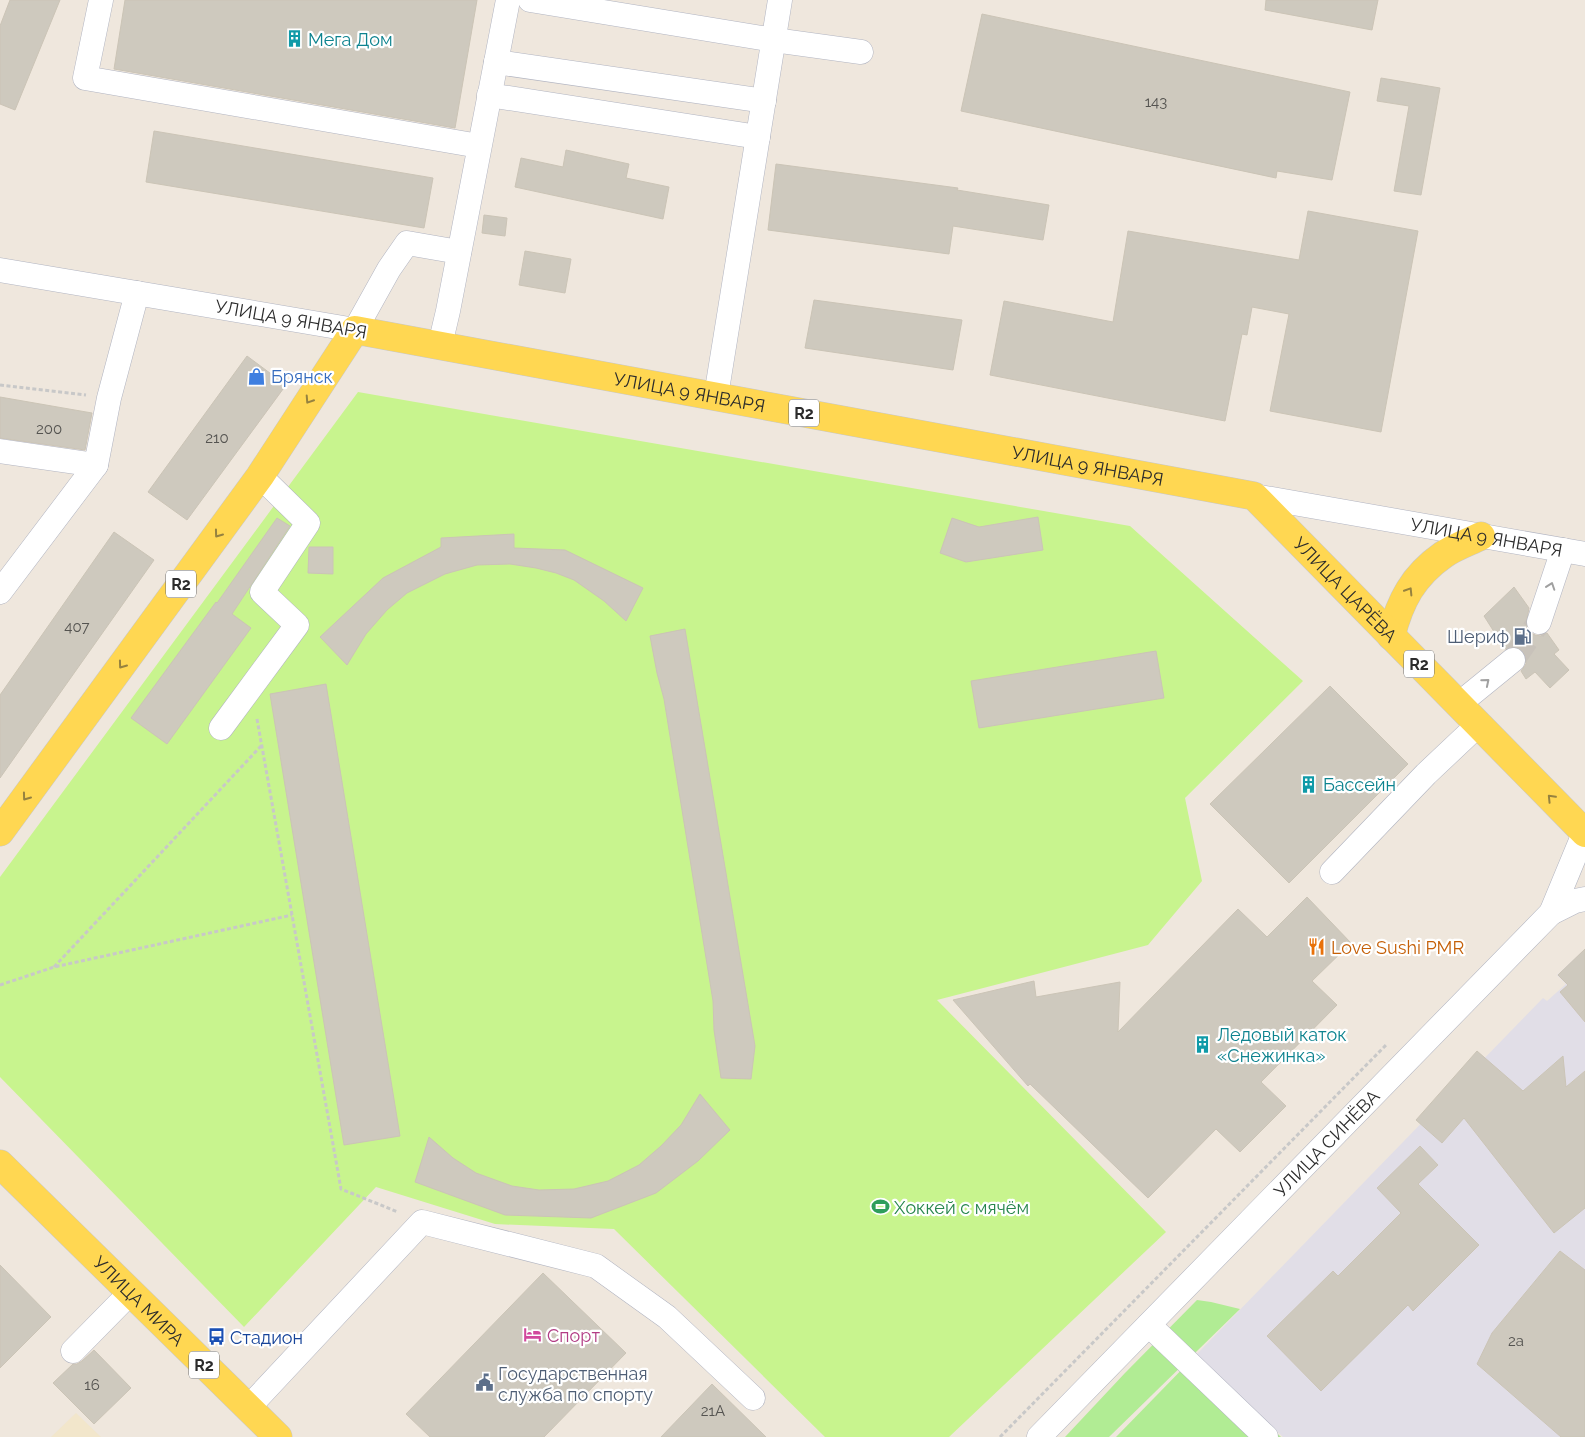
<svg xmlns="http://www.w3.org/2000/svg" width="1585" height="1437" font-family="Raleway,sans-serif">
<rect width="100%" height="100%" fill="#efe7dd"/>
<path fill="#e1dee7" d="M 1585,949 L 1585,1437 L 1283,1437 L 1196,1355 L 1543,998 L 1547,1001 L 1566,984 L 1557,975 Z"/>
<path fill="#f2e6cb" d="M 76,1413 L 101,1437 L 51,1437 Z"/>
<g fill="#b1ec94">
<path d="M 1197,1300 L 1211,1302 L 1240,1309 L 1109,1437 L 1065,1437 L 1125,1373 Z"/>
<path d="M 1195,1356 L 1281,1437 L 1116,1437 Z"/>
</g>
<path fill="#c8f48e" d="M 358,392 L 1130,526 L 1303,681 L 1185,798 L 1202,881 L 1148,945 L 937,1000 L 1166,1232 L 949,1437 L 825,1437 L 614,1229 L 495,1224 L 376,1187 L 244,1327 L 0,1077 L 0,877 Z"/>
<g fill="#cec9be" stroke="#cbc4b6">
<path d="M 10,0 L 60,0 L 15,110 L 0,104 L 0,26 Z"/>
<path d="M 125,0 L 477,0 L 455,128 L 114,69 Z"/>
<path d="M 1266,0 L 1378,0 L 1372,30 L 1265,10 Z"/>
<path d="M 982,14 L 1350,92 L 1332,180 L 1277,171 L 1276,178 L 961,111 Z"/>
<path d="M 1381,78 L 1440,88 L 1421,195 L 1394,191 L 1409,106 L 1377,101 Z"/>
<path d="M 154,131 L 433,178 L 424,228 L 146,182 Z"/>
<path d="M 566,150 L 629,164 L 626,178 L 669,187 L 663,219 L 515,187 L 521,158 L 563,167 Z"/>
<path d="M 776,164 L 958,188 L 957,190 L 1049,205 L 1043,240 L 953,226 L 949,254 L 768,230 Z"/>
<path d="M 1308,211 L 1418,231 L 1381,432 L 1270,411 L 1289,314 L 1252,307 L 1247,335 L 1242,334 L 1225,421 L 990,375 L 1004,301 L 1113,322 L 1128,231 L 1299,260 Z"/>
<path d="M 484,215 L 507,218 L 505,236 L 482,233 Z"/>
<path d="M 525,251 L 571,259 L 565,293 L 519,285 Z"/>
<path d="M 814,300 L 962,320 L 953,370 L 805,348 Z"/>
<path d="M 247,356 L 286,385 L 187,520 L 148,492 Z"/>
<path d="M 0,397 L 92,413 L 85,450 L 0,438 Z"/>
<path d="M 1038,517 L 1043,550 L 966,562 L 940,553 L 952,518 L 979,527 Z"/>
<path d="M 277,518 L 290,526 L 232,614 L 251,628 L 167,744 L 131,718 L 216,602 L 217,603 Z"/>
<path d="M 114,532 L 154,560 L 0,778 L 0,695 Z"/>
<path d="M 514,534 L 514,548 L 565,550 L 643,588 L 626,621 L 604,601 L 574,580 L 556,573 L 536,568 L 510,564 L 477,565 L 445,574 L 407,593 L 387,610 L 366,634 L 347,665 L 320,637 L 383,578 L 441,547 L 441,538 Z"/>
<path d="M 309,547 L 333,547 L 333,574 L 308,573 Z"/>
<path d="M 1514,587 L 1529,608 L 1526,624 L 1528,631 L 1535,635 L 1541,636 L 1547,633 L 1559,650 L 1554,654 L 1569,670 L 1550,688 L 1535,672 L 1526,679 L 1521,671 L 1526,664 L 1526,657 L 1524,652 L 1517,647 L 1511,646 L 1505,649 L 1484,616 Z"/>
<path d="M 685,629 L 755,1046 L 751,1079 L 721,1078 L 714,1030 L 713,1001 L 664,699 L 657,673 L 650,636 Z"/>
<path d="M 1156,651 L 1164,698 L 979,728 L 971,681 Z"/>
<path d="M 326,684 L 400,1136 L 344,1145 L 270,694 Z"/>
<path d="M 1330,686 L 1408,764 L 1289,883 L 1210,804 Z"/>
<path d="M 1307,897 L 1351,943 L 1312,981 L 1337,1005 L 1261,1082 L 1286,1106 L 1240,1152 L 1216,1129 L 1148,1198 L 1030,1084 L 1028,1086 L 953,1000 L 1034,981 L 1036,997 L 1120,982 L 1118,1032 L 1238,909 L 1267,937 Z"/>
<path d="M 1585,949 L 1585,1022 L 1560,992 L 1568,985 L 1558,975 Z"/>
<path d="M 1477,1051 L 1523,1091 L 1563,1056 L 1566,1087 L 1585,1071 L 1585,1208 L 1554,1233 L 1464,1118 L 1442,1143 L 1416,1120 Z"/>
<path d="M 700,1094 L 730,1130 L 698,1161 L 656,1193 L 591,1218 L 505,1215 L 415,1182 L 429,1137 L 453,1158 L 476,1173 L 512,1186 L 539,1190 L 574,1189 L 608,1181 L 639,1165 L 661,1146 L 681,1125 Z"/>
<path d="M 1420,1146 L 1438,1165 L 1418,1184 L 1479,1245 L 1413,1311 L 1408,1305 L 1321,1391 L 1267,1336 L 1333,1271 L 1338,1276 L 1401,1213 L 1377,1188 Z"/>
<path d="M 1560,1251 L 1585,1270 L 1585,1437 L 1561,1437 L 1477,1364 L 1492,1333 Z"/>
<path d="M 0,1265 L 51,1317 L 0,1368 Z"/>
<path d="M 543,1273 L 626,1353 L 544,1437 L 430,1437 L 406,1414 Z"/>
<path d="M 94,1350 L 131,1388 L 94,1424 L 53,1383 L 73,1364 L 77,1364 L 82,1361 Z"/>
<path d="M 712,1384 L 766,1437 L 661,1437 Z"/>
</g>
<g fill="none" stroke-linecap="round" stroke-linejoin="round">
<path stroke="#c8c2ba" stroke-width="24" stroke-dasharray="24 12" stroke-linecap="butt" d="M 1513,660 L 1539,622"/>
<defs>
<g id="minor">
<path d="M 101,0 L 85,78 L 479,146"/>
<path d="M 530,0 L 774,40 L 861,52"/>
<path d="M 496,62 L 764,101"/>
<path d="M 489,95 L 758,137"/>
<path d="M 0,270 L 355,330 L 389,269 L 407,243 L 459,252"/>
<path d="M 440,345 L 448,311 L 508,0"/>
<path d="M 716,396 L 780,0"/>
<path d="M 0,451 L 96,465 L 109,398 L 137,293"/>
<path id="s1" d="M 1254,496 L 1585,554"/>
<path d="M 0,592 L 96,465"/>
<path d="M 1539,622 L 1563,550"/>
<path d="M 1459,704 L 1513,660"/>
<path d="M 221,728 L 297,625 L 262,592 L 308,523 L 260,476"/>
<path d="M 1332,872 L 1426,774 L 1479,724"/>
<path d="M 1551,913 L 1575,901 L 1585,899"/>
<path d="M 1149,1325 L 1266,1437"/>
<path d="M 73,1351 L 131,1292"/>
<path d="M 248,1408 L 422,1222 L 596,1266 L 667,1317 L 753,1398"/>
<path id="s2" d="M 1039,1437 L 1551,913 L 1585,831"/>
</g>
<g id="major">
<path d="M 1391,636 C 1400,601 1413,576 1443,555 C 1454,547 1469,542 1481,536"/>
<path id="s3" d="M 0,832 L 260,476 L 355,330 L 1254,496 L 1585,833"/>
<path id="s4" d="M 0,1164 L 278,1437"/>
</g>
</defs>
<use href="#minor" stroke="#b1b4c1" stroke-width="25"/>
<use href="#major" stroke="#c8c8c8" stroke-width="29"/>
<g stroke="#c8c8c8" stroke-width="3" stroke-dasharray="4 2.5" stroke-linecap="butt">
<path d="M 0,385 L 86,395"/>
<path d="M 257,719 L 341,1189 L 398,1212"/>
<path d="M 54,967 L 262,745"/>
<path d="M 0,985 L 54,967 L 292,915"/>
<path d="M 1000,1437 L 1387,1044"/>
</g>
<use href="#minor" stroke="#fff" stroke-width="24"/>
<use href="#major" stroke="#ffd752" stroke-width="28"/>
</g>
<defs><path id="oneway-chevron" d="M-2-3.5L2.5 0L-2 3.5" fill="none" stroke-width="1.6" stroke-linecap="round" stroke-linejoin="round" transform="scale(1.25)"/></defs>
<g stroke="#96823f">
<use href="#oneway-chevron" transform="translate(309 400) rotate(123)"/>
<use href="#oneway-chevron" transform="translate(218 534) rotate(126)"/>
<use href="#oneway-chevron" transform="translate(1409 591) rotate(-58)"/>
<use href="#oneway-chevron" transform="translate(122 665) rotate(126)"/>
<use href="#oneway-chevron" transform="translate(26 797) rotate(126)"/>
<use href="#oneway-chevron" transform="translate(1551 798) rotate(-134)"/>
</g>
<g stroke="#a0a0a0">
<use href="#oneway-chevron" transform="translate(1551 586) rotate(-71)"/>
<use href="#oneway-chevron" transform="translate(1486 682) rotate(-40)"/>
</g>
<defs>
<symbol id="building-bare" viewBox="-9 -9 18 18"><path d="M-4-6H4V6H1V3H-1V6H-4ZM-2.5-4.3h1.7v1.8h-1.7ZM.8-4.3h1.7v1.8H.8ZM-2.5-1h1.7V.8h-1.7ZM.8-1h1.7V.8H.8Z" fill="#0f9aa8" stroke="#fff" stroke-width="2.5" paint-order="stroke"/></symbol>
<symbol id="shop-bare" viewBox="-9 -9 18 18"><path d="M-5-2.5h2.3a2.7 3.5 0 0 1 5.4 0H5L5.5 6h-11ZM-1.5-2.5h3a1.5 2.3 0 0 0-3 0Z" fill="#3f7fe0" stroke="#fff" stroke-width="2.5" paint-order="stroke"/></symbol>
<symbol id="fuel-bare" viewBox="-9 -9 18 18"><path d="M-5.5-6h7V0h2V4h1.3V-2.5L3-4.5l.8-.8L6-3V5H2.5V1h-1V6h-7ZM-4.2-4.7v3.2H.2V-4.7Z" fill="#5c6f8a" stroke="#fff" stroke-width="2.5" paint-order="stroke"/></symbol>
<symbol id="restaurant-bare" viewBox="-9 -9 18 18"><path d="M-5-6h1v4h1v-4h1v4h1v-4h1v5L-1.5 .5V6h-2V.5L-5-1ZM5-6V6H3V1.5H1.5Q1.5-4 5-6Z" fill="#e8710a" stroke="#fff" stroke-width="2.5" paint-order="stroke"/></symbol>
<symbol id="stadium-bare" viewBox="-9 -9 18 18"><path d="M0-5a6.5 5 0 1 0 0 10a6.5 5 0 1 0 0-10ZM-3.5-1.8h7v3.6h-7Z" fill="#2e9e5b" stroke="#fff" stroke-width="2.5" paint-order="stroke"/></symbol>
<symbol id="hotel-bare" viewBox="-9 -9 18 18"><path d="M-6-4.5h1.5V1H6V5H4.5V3h-9V5H-6ZM-4 0a1.8 1.8 0 1 1 3.6 0ZM.5 0V-2.5h3Q6-2.5 6 0Z" fill="#d1479c" stroke="#fff" stroke-width="2.5" paint-order="stroke"/></symbol>
<symbol id="bus-bare" viewBox="-9 -9 18 18"><path d="M-5-6H5V4H4V6H2V4H-2V6H-4V4H-5ZM-3.5-4V0h7V-4ZM-3.5 1.2v1.5H-2V1.2ZM2 1.2v1.5H3.5V1.2Z" fill="#1a4fb4" stroke="#fff" stroke-width="2.5" paint-order="stroke"/></symbol>
<symbol id="civic-bare" viewBox="-9 -9 18 18"><path d="M-.6-6.5H3V-4.5H.6V-3L4-1V1h2V6H-6V1h2V-1L-.6-3ZM-1.2 2.5V6h2.4V2.5Z" fill="#5c6f8a" stroke="#fff" stroke-width="2.5" paint-order="stroke"/></symbol>
</defs>
<g fill-rule="evenodd">
<use href="#building-bare" x="282" y="26" width="25" height="25"/>
<use href="#shop-bare" x="244" y="364" width="25" height="25"/>
<use href="#fuel-bare" x="1510" y="624" width="25" height="25"/>
<use href="#building-bare" x="1296" y="772" width="25" height="25"/>
<use href="#restaurant-bare" x="1304" y="934" width="25" height="25"/>
<use href="#building-bare" x="1190" y="1032" width="25" height="25"/>
<use href="#stadium-bare" x="868" y="1194" width="25" height="25"/>
<use href="#hotel-bare" x="520" y="1322" width="25" height="25"/>
<use href="#bus-bare" x="204" y="1324" width="25" height="25"/>
<use href="#civic-bare" x="472" y="1370" width="25" height="25"/>
</g>
<g text-anchor="middle" dominant-baseline="central" stroke-width="4.5" stroke-linejoin="round" paint-order="stroke">
<g font-size="15" fill="#545350">
<text x="1156" y="102">143</text>
<text x="49" y="429">200</text>
<text x="217" y="438">210</text>
<text x="77" y="627">407</text>
<text x="1516" y="1341">2а</text>
<text x="92" y="1385">16</text>
<text x="713" y="1411">21А</text>
</g>
<g fill="#fff" stroke="#6b6b6b" stroke-width="1">
<rect x="789" y="399.5" width="30" height="27" rx="4"/>
<rect x="166" y="570.5" width="30" height="27" rx="4"/>
<rect x="1404" y="650.5" width="30" height="27" rx="4"/>
<rect x="189" y="1351.5" width="30" height="27" rx="4"/>
</g>
<g font-size="16" font-weight="bold" fill="#2c2c2c">
<text x="804" y="413">R2</text>
<text x="181" y="584">R2</text>
<text x="1419" y="664">R2</text>
<text x="204" y="1365">R2</text>
</g>
<g font-size="18" fill="#0d838f" stroke="#fff" text-anchor="start">
<text x="308" y="39">Мега Дом</text>
<text x="1323" y="784">Бассейн</text>
<text x="1217" y="1034">Ледовый каток<tspan x="1217" dy="21">«Снежинка»</tspan></text>
</g>
<g font-size="18" fill="#2c2c2c" stroke="#fff">
<text transform="translate(291 319) rotate(10)">УЛИЦА 9 ЯНВАРЯ</text>
<text stroke="none"><textPath href="#s3" startOffset="955">УЛИЦА 9 ЯНВАРЯ</textPath></text>
<text stroke="none"><textPath href="#s3" startOffset="1360">УЛИЦА 9 ЯНВАРЯ</textPath></text>
<text stroke="none"><textPath href="#s1" startOffset="236">УЛИЦА 9 ЯНВАРЯ</textPath></text>
<text stroke="none"><textPath href="#s3" startOffset="1660">УЛИЦА ЦАРЁВА</textPath></text>
<text stroke="none"><textPath href="#s2" startOffset="411">УЛИЦА СИНЁВА</textPath></text>
<text stroke="none"><textPath href="#s4" startOffset="195">УЛИЦА МИРА</textPath></text>
</g>
<g font-size="18" fill="#366cbe" stroke="#fff" text-anchor="start">
<text x="271" y="376">Брянск</text>
</g>
<g font-size="18" fill="#4e5e75" stroke="#fff" text-anchor="end">
<text x="1509" y="636">Шериф</text>
<text x="498" y="1373" text-anchor="start">Государственная<tspan x="498" dy="21">служба по спорту</tspan></text>
</g>
<g font-size="18" fill="#c56008" stroke="#fff" text-anchor="start">
<text x="1331" y="947">Love Sushi PMR</text>
</g>
<g font-size="18" fill="#27864d" stroke="#fff" text-anchor="start">
<text x="894" y="1207">Хоккей с мячём</text>
</g>
<g font-size="18" fill="#b23c85" stroke="#fff" text-anchor="start">
<text x="547" y="1335">Спорт</text>
</g>
<g font-size="18" fill="#164399" stroke="#fff" text-anchor="start">
<text x="230" y="1337">Стадион</text>
</g>
</g>
</svg>
